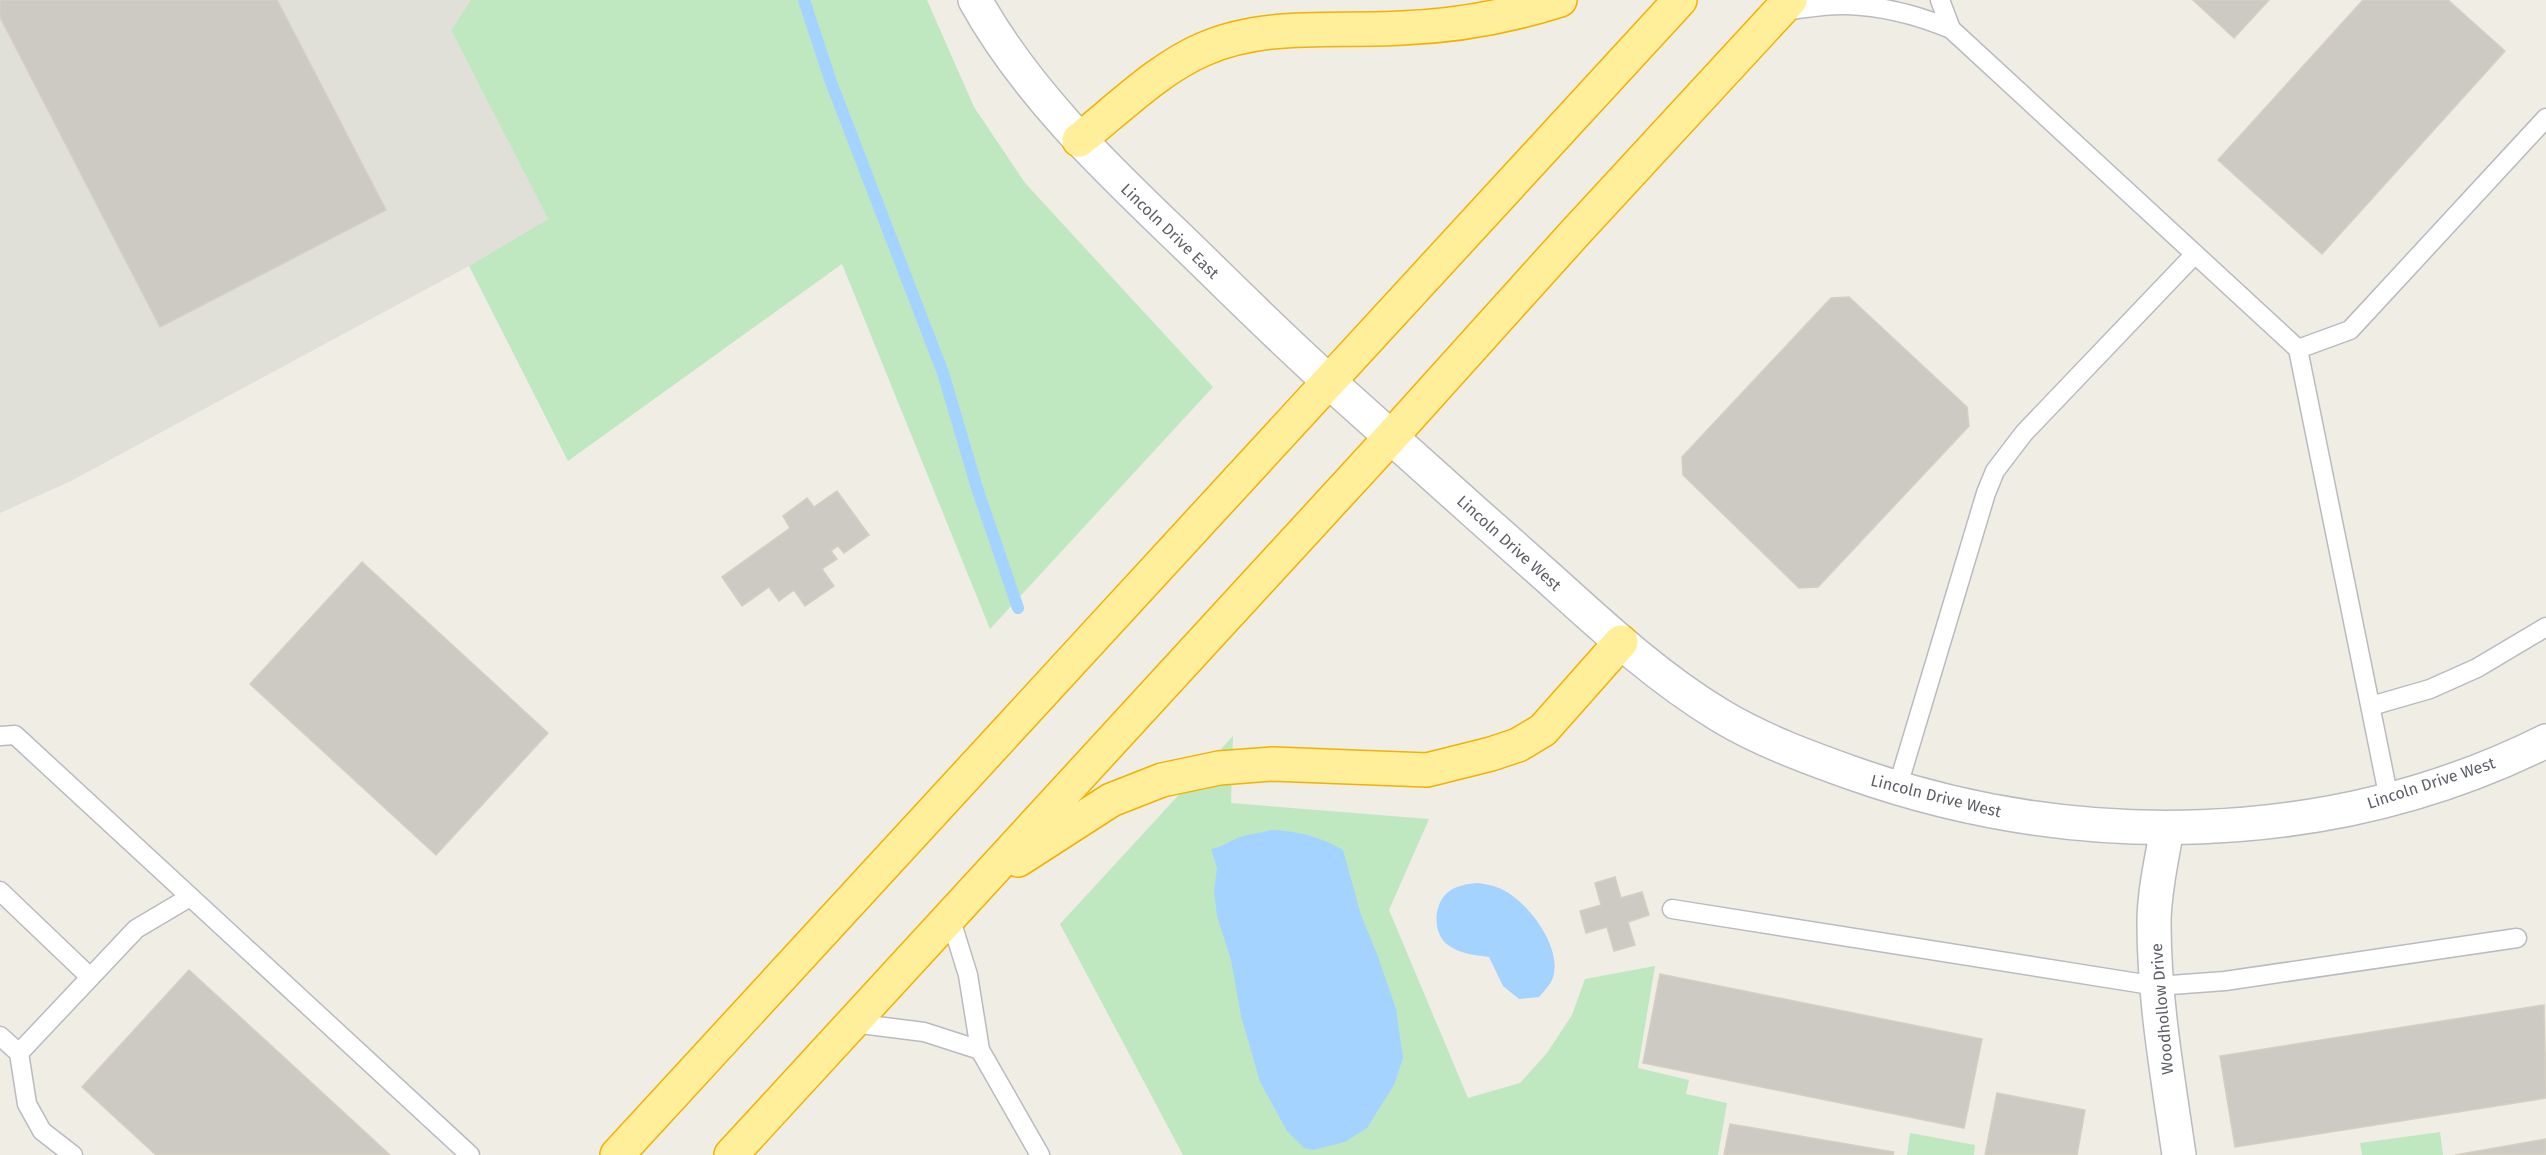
<svg xmlns="http://www.w3.org/2000/svg" width="2546" height="1155" font-family="'Fira Sans',sans-serif">
<rect width="100%" height="100%" fill="#efede4"/>
<path fill="#e0dfd8" d="M 0,0 L 471,0 L 451,30 L 548,219 L 469,266 L 71,481 L 0,513 Z"/>
<g fill="#bfe8c1">
<path d="M 471,0 L 927,0 L 974,107 L 1025,183 L 1213,387 L 990,629 L 842,264 L 568,461 L 469,266 L 548,219 L 451,30 Z"/>
<path d="M 1233,736 L 1231,803 L 1429,819 L 1389,910 L 1468,1098 L 1520,1083 L 1547,1053 L 1572,1015 L 1585,979 L 1655,966 L 1638,1068 L 1689,1080 L 1686,1094 L 1727,1103 L 1718,1155 L 1183,1155 L 1060,924 Z"/>
<path d="M 2440,1132 L 2443,1155 L 2362,1155 L 2360,1143 Z"/>
<path d="M 1910,1133 L 1975,1145 L 1974,1155 L 1907,1155 Z"/>
</g>
<g fill="#a4d3ff">
<path d="M 1272,830 C 1298,831 1321,837 1343,850 L 1361,915 L 1377,954 L 1396,1009 L 1403,1058 L 1394,1085 L 1367,1128 L 1345,1142 L 1313,1150 L 1304,1148 L 1287,1131 L 1260,1082 L 1241,1016 L 1231,960 L 1217,916 L 1214,891 L 1217,868 L 1211,849 C 1224,846 1223,845 1233,840 C 1245,834 1260,833 1272,830 Z"/>
<path d="M 1477,883 C 1484,884 1492,885 1499,888 C 1527,899 1567,952 1551,982 C 1548,987 1543,992 1539,997 L 1519,999 L 1503,986 L 1489,957 C 1475,955 1460,954 1448,945 C 1433,934 1433,907 1446,894 C 1454,886 1466,884 1477,883 Z"/>
</g>
<g fill="none" stroke-linecap="round" stroke-linejoin="round">
<path stroke="#a4d3ff" stroke-width="12" d="M 804,0 L 831,82 L 943,373 L 977,488 L 1018,608"/>
</g>
<g fill="#cccac3" stroke="#d4cfc2" stroke-width="1.5">
<path d="M 0,0 L 277,0 L 386,210 L 160,327 L 0,17 Z"/>
<path d="M 2193,0 L 2269,0 L 2234,38 Z"/>
<path d="M 2363,0 L 2448,0 L 2505,51 L 2322,254 L 2218,160 Z"/>
<path d="M 1849,297 L 1967,407 L 1969,426 L 1818,587 L 1799,588 L 1683,475 L 1682,457 L 1831,298 Z"/>
<path d="M 837,491 L 869,535 L 844,553 L 838,546 L 831,551 L 837,559 L 822,569 L 834,586 L 805,606 L 794,590 L 779,601 L 769,587 L 742,606 L 722,577 L 790,528 L 783,516 L 807,498 L 814,507 Z"/>
<path d="M 362,562 L 548,733 L 436,855 L 250,684 Z"/>
<path d="M 1615,877 L 1621,898 L 1642,892 L 1649,915 L 1628,922 L 1635,945 L 1614,951 L 1607,927 L 1586,933 L 1580,911 L 1601,905 L 1595,883 Z"/>
<path d="M 189,970 L 390,1155 L 156,1155 L 82,1087 Z"/>
<path d="M 1660,974 L 1982,1039 L 1964,1128 L 1643,1063 Z"/>
<path d="M 2544,1005 L 2546,1098 L 2235,1147 L 2220,1056 Z"/>
<path d="M 1997,1093 L 2085,1110 L 2077,1155 L 1985,1155 Z"/>
<path d="M 1730,1124 L 1894,1152 L 1893,1155 L 1724,1155 Z"/>
<path d="M 2546,1139 L 2546,1155 L 2455,1155 Z"/>
</g>
<g fill="none" stroke-linecap="round" stroke-linejoin="round">
<defs>
<g id="service">
<path d="M 1781,11 C 1803,9 1825,4 1847,5 C 1884,6 1917,15 1951,29 L 1940,0"/>
<path d="M 1951,29 L 2298,349 L 2389,799"/>
<path d="M 2298,349 L 2350,330 L 2546,118"/>
<path d="M 2371,706 L 2430,689 L 2477,668 L 2546,627"/>
<path d="M 0,736 L 15,735 L 470,1155"/>
<path d="M 1897,789 L 1986,493 L 1995,471 L 2024,433 L 2195,254"/>
<path d="M 0,891 L 90,977"/>
<path d="M 1672,909 L 2157,986 L 2225,981 L 2517,938"/>
<path d="M 853,1023 L 924,1032 L 980,1050 L 968,975 L 950,917"/>
<path d="M 0,1036 L 19,1053 L 27,1104 L 42,1131 L 73,1155"/>
<path d="M 980,1050 L 1040,1155"/>
<path d="M 19,1053 L 136,929 L 190,897"/>
</g>
<path id="minor" d="M 2167,828 C 2162,859 2154,891 2154,923 C 2154,1001 2168,1078 2179,1155"/>
<path id="tertiary" d="M 975,0 C 1026,92 1104,166 1179,238 C 1234,291 1287,345 1344,395 C 1413,457 1481,518 1550,579 C 1604,628 1658,678 1721,716 C 1761,740 1807,757 1852,773 C 2075,852 2331,848 2546,741"/>
<g id="trunk">
<path d="M 1079,140 C 1117,110 1159,68 1204,49 C 1265,22 1337,32 1402,28 C 1454,26 1510,16 1560,0"/>
<path d="M 1018,860 L 1111,800 L 1162,780 L 1219,768 L 1273,764 L 1427,770 L 1491,754 L 1518,745 L 1543,730 L 1621,642"/>
<path d="M 617,1155 L 1680,0"/>
<path d="M 731,1155 L 1391,437 L 1573,235 L 1790,0"/>
</g>
</defs>
<use href="#service" stroke="#b9bbc0" stroke-width="21"/>
<use href="#minor" stroke="#b9bbc0" stroke-width="36"/>
<use href="#tertiary" stroke="#b9bbc0" stroke-width="36"/>
<use href="#trunk" stroke="#f3b100" stroke-width="36"/>
<use href="#service" stroke="#fff" stroke-width="18"/>
<use href="#minor" stroke="#fff" stroke-width="33"/>
<use href="#tertiary" stroke="#fff" stroke-width="33"/>
<use href="#trunk" stroke="#ffee9a" stroke-width="33"/>
</g>
<g text-anchor="middle" dominant-baseline="central" stroke-width="4.5" stroke-linejoin="round" paint-order="stroke">
<g font-size="16" fill="#5c5f65" stroke="#fff">
<text transform="translate(1170 231) rotate(44)">Lincoln Drive East</text>
<text transform="translate(1509 543) rotate(42)">Lincoln Drive West</text>
<text transform="translate(2431 783) rotate(-18)">Lincoln Drive West</text>
<text transform="translate(1936 796) rotate(14)">Lincoln Drive West</text>
<text transform="translate(2162 1009) rotate(-95)">Woodhollow Drive</text>
</g>
</g>
</svg>
